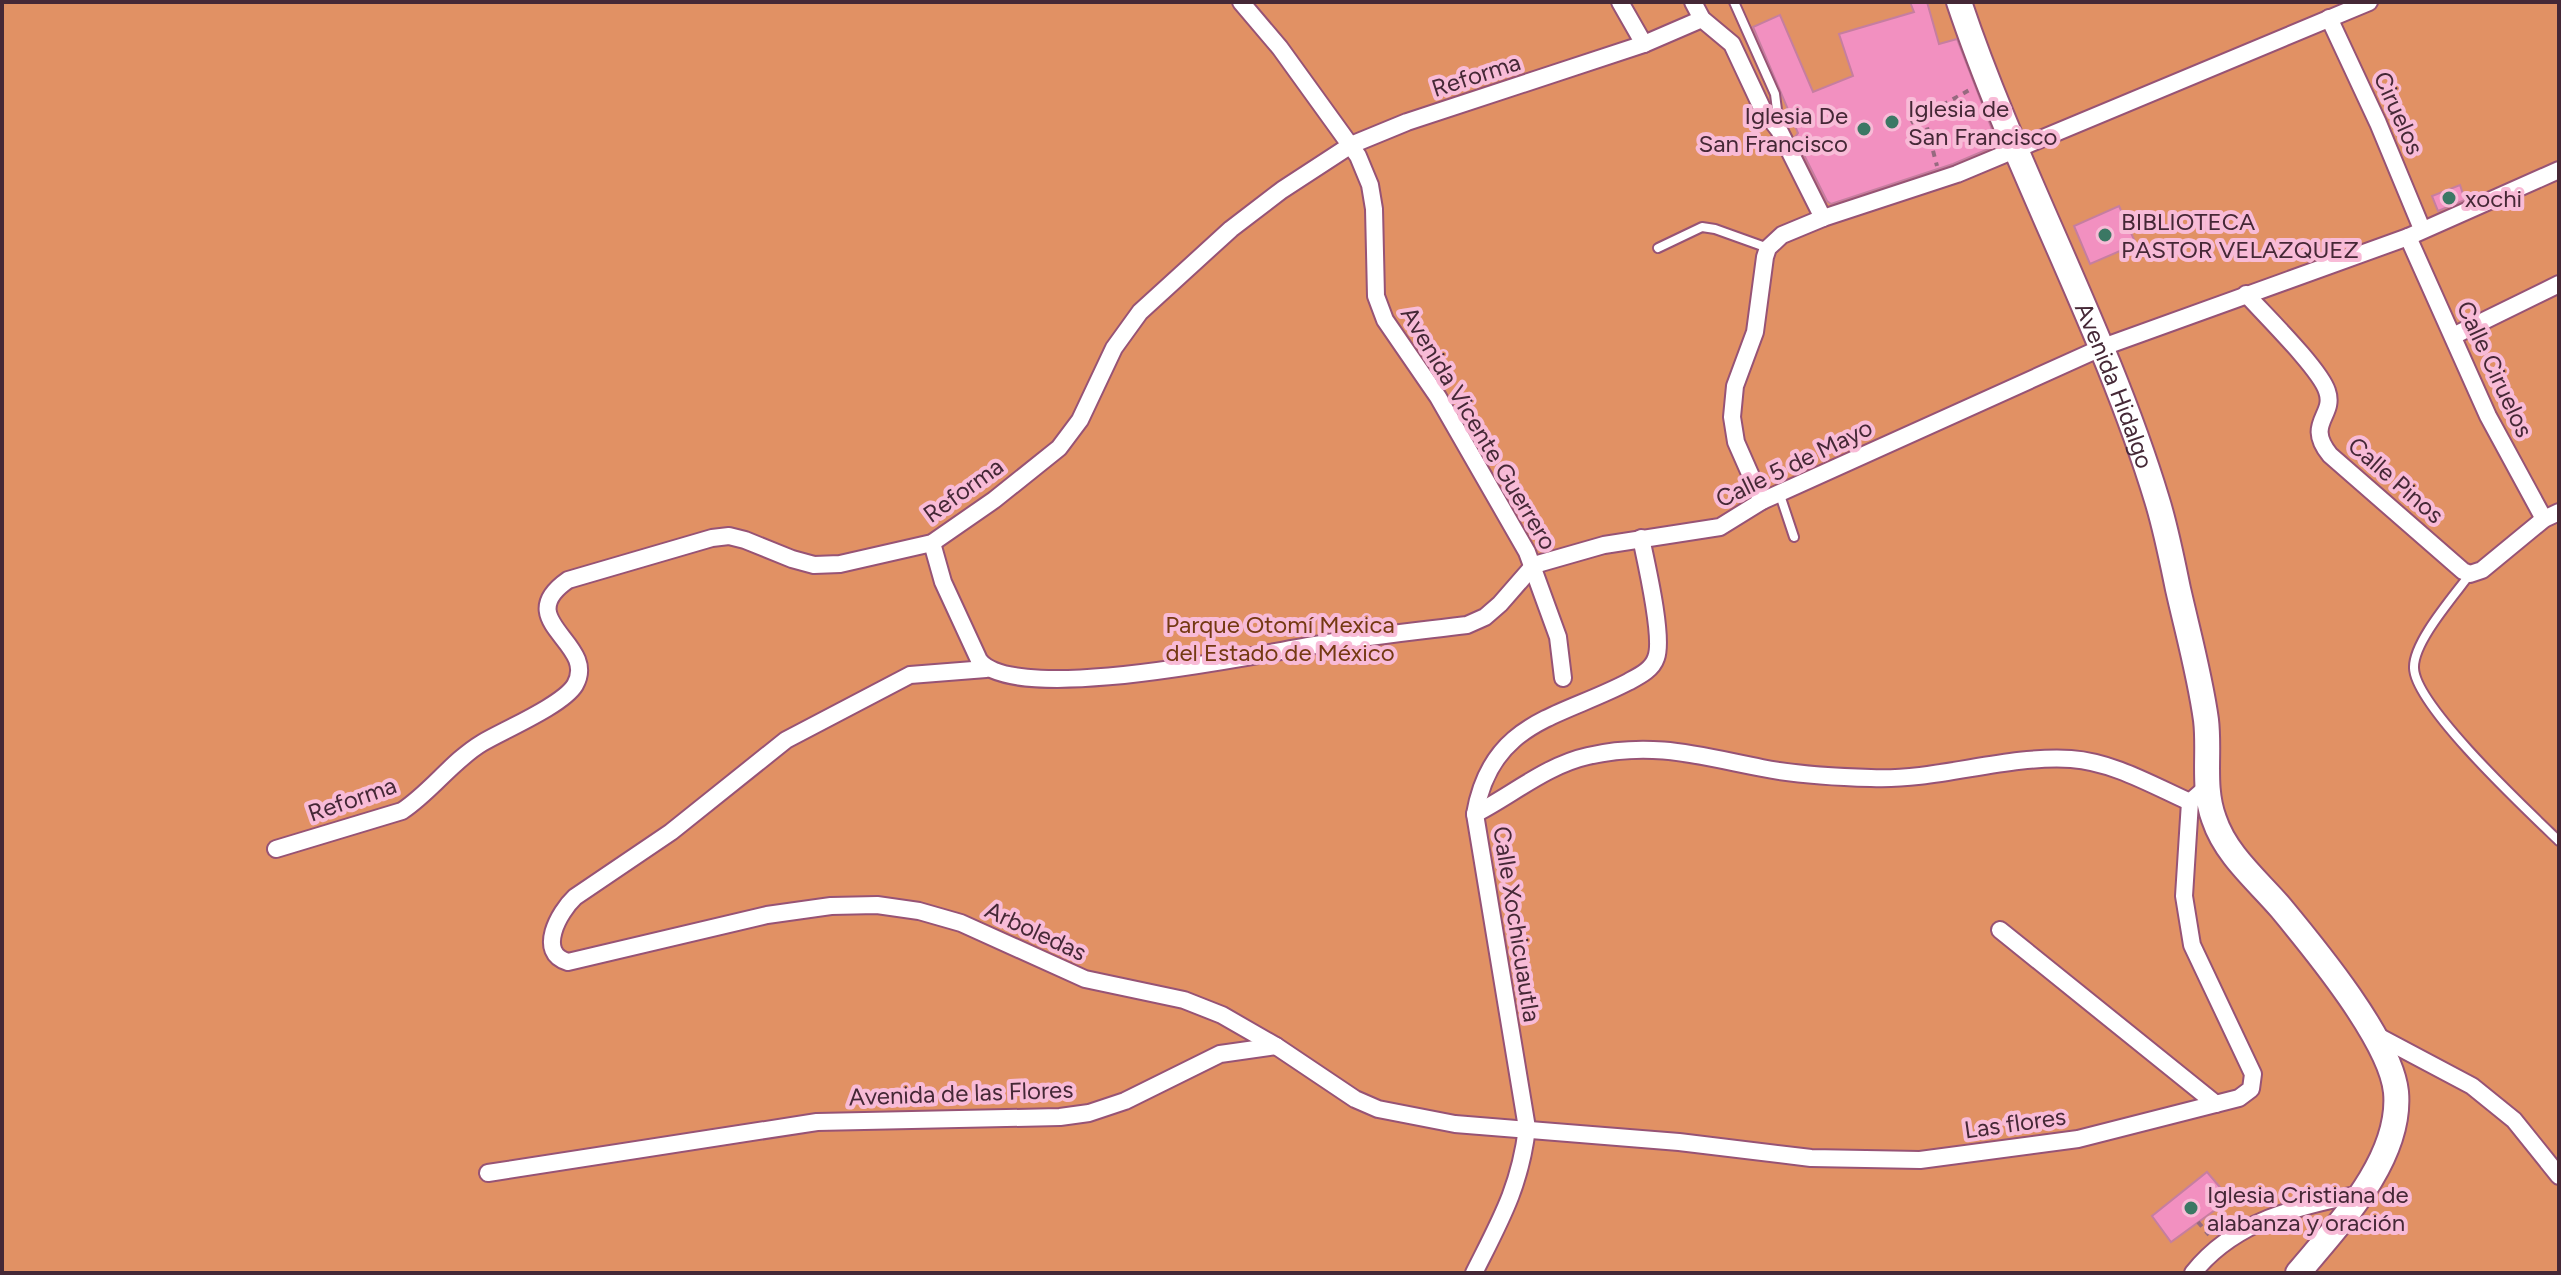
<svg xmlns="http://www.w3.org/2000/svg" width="2561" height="1275" font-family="Figtree,sans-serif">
<rect width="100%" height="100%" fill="#f8bbd7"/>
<rect fill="#e19164" x="2" y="2" width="2557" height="1271"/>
<g fill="#f290c0" stroke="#c67ea0" stroke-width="2">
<path d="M 1910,2 L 1927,2 L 1939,44 L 1957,39 L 1998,145 L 1953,164 L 1831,204 L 1827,201 L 1795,137 L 1798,133 L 1753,27 L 1780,15 L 1813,92 L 1853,76 L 1839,34 L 1914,12 Z"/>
<path d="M 2460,185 L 2465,200 L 2438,211 L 2432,196 Z"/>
<path d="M 2119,206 L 2136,244 L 2090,264 L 2074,226 Z"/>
<path d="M 2207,1172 L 2230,1199 L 2171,1242 L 2152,1216 Z"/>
</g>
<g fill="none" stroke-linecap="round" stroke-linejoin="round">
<defs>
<g id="service">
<path d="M 1734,2 L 1775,94 L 1779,126"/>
<path d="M 1658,248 L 1702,227 L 1715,229 L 1768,248"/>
<path d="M 1780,495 L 1794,537"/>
<path d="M 2470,574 C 2454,596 2413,642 2414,668 C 2415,706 2529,812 2559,841"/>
</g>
<g id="minor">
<path d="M 1241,2 L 1280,48 L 1358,156 L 1370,185 L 1374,209 L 1376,296 L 1385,320 L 1438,397 L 1527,552 L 1558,637 L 1563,678"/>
<path d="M 1620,2 L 1644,44"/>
<path d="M 1693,2 L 1702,19 L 1732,44 L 1762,108 L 1779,130 L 1823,218"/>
<path d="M 2329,18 L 2378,123 L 2422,229"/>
<path d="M 2408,237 L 2488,416 L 2544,519"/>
<path d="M 2246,294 C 2264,314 2320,369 2327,391 C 2336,416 2304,423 2330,455 L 2463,571 L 2470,574 L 2482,570 L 2544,519 L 2559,512"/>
<path d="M 2453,336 L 2559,284"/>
<path d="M 1762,501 L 1736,442 L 1732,417 L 1735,386 L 1755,332 L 1765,257 L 1768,248 L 1782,235 L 1823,218 L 1957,174 L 2369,2"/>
<path d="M 932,543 L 943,582 L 979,660 C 1015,707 1262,653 1321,644 C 1369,636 1418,631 1467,625 L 1485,617 L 1500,604 L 1534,565 L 1604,545 L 1720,527 L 1762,501 L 2103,347 L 2408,237 L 2559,170"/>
<path d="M 986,669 L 910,675 L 786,740 L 671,832 L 575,897 C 559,912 536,953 568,962 L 767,915 L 831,906 L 877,905 L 919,911 L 961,923 L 1085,979 L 1184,1000 L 1222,1015 L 1276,1046 L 1355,1099 L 1378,1109 L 1455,1124 L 1679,1142 L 1811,1158 L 1920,1160 L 2078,1139 L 2239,1098 L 2251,1089 L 2253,1074 L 2192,945 L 2184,896 L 2190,802 L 2207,787"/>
<path d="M 1475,814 C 1512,795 1547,765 1588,756 C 1653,741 1700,756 1762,768 C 1797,775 1835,777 1871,778 C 1938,781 2004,755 2071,759 C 2113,762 2152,785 2190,802"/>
<path d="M 276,849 L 402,811 C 431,792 452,761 482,743 C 504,730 563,705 575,685 C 599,643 509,621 568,580 L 712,538 L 729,536 L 745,540 L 792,559 L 814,565 L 840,564 L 932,543 L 994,500 L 1059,448 L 1080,420 L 1114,348 L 1140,312 L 1231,229 L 1282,190 L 1351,145 L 1407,122 L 1644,44 L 1702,19"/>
<path d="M 2000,930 L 2216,1104"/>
<path d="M 2374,1034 L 2472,1086 L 2514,1120 L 2559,1176"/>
<path d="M 488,1173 L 817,1122 L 1060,1117 L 1089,1113 L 1125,1101 L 1220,1054 L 1276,1046"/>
<path d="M 1474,1273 C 1500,1221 1520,1187 1527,1128 L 1475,814 C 1491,721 1559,718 1628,682 C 1639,676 1652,670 1656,658 C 1664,638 1646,562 1641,538"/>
<path d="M 2193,1273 C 2234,1221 2298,1206 2360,1194"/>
</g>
<g id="secondary">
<path id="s1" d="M 1959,2 C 2016,172 2105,329 2157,500 C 2166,529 2172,560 2178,589 C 2188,633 2200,676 2206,720 C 2210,753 2202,787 2214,819 C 2226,855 2257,880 2281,908 C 2315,949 2391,1041 2396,1092 C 2402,1159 2338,1225 2298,1273"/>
</g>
</defs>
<use href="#service" stroke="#975375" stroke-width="12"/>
<use href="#minor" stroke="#975375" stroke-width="20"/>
<use href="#secondary" stroke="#975375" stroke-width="28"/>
<g stroke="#966a7f" stroke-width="4" stroke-dasharray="6 6" stroke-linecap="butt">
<path d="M 1924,116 L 1937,166"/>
<path d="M 1911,123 L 1971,89"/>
<path d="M 2198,1222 L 2209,1235"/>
</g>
<use href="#service" stroke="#fff" stroke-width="8"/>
<use href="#minor" stroke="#fff" stroke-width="16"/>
<use href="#secondary" stroke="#fff" stroke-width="24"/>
</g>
<g fill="#3b7864" stroke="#f8bbd7" stroke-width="3">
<circle cx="1892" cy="122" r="8"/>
<circle cx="1864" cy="129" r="8"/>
<circle cx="2449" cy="198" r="8"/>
<circle cx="2105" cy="235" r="8"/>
<circle cx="2191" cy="1208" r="8"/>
</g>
<g text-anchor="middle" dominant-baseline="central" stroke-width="8" stroke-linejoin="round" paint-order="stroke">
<g font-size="24" fill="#452836" stroke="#f8bbd7">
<text transform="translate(1476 75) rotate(-18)">Reforma</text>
<text transform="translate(2399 113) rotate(66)">Ciruelos</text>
<text transform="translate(2495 369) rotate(65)">Calle Ciruelos</text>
<text stroke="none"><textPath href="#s1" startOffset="414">Avenida Hidalgo</textPath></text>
<text transform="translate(1479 428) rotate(59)">Avenida Vicente Guerrero</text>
<text transform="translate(1794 463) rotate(-26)">Calle 5 de Mayo</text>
<text transform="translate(2396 480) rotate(41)">Calle Pinos</text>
<text transform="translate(963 490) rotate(-36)">Reforma</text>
<text transform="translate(352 799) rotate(-19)">Reforma</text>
<text transform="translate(1517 924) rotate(81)">Calle Xochicuautla</text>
<text transform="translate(1036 931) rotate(25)">Arboledas</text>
<text transform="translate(961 1093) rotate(-2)">Avenida de las Flores</text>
<text transform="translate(2015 1123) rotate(-8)">Las flores</text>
</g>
<g font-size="24" fill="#452836" stroke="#f8bbd7" text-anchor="start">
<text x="1908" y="108">Iglesia de<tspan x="1908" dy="28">San Francisco</tspan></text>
<text x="1848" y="115" text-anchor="end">Iglesia De<tspan x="1848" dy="28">San Francisco</tspan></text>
<text x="2465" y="198">xochi</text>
<text x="2121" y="221">BIBLIOTECA<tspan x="2121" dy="28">PASTOR VELAZQUEZ</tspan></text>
<text x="2207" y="1194">Iglesia Cristiana de<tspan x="2207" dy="28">alabanza y oración</tspan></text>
</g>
<g font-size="24" fill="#743912" stroke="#f8bbd7">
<text x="1280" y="624">Parque Otomí Mexica<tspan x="1280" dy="28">del Estado de México</tspan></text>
</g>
</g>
<rect width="2561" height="1275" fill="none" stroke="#452836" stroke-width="8"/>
</svg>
